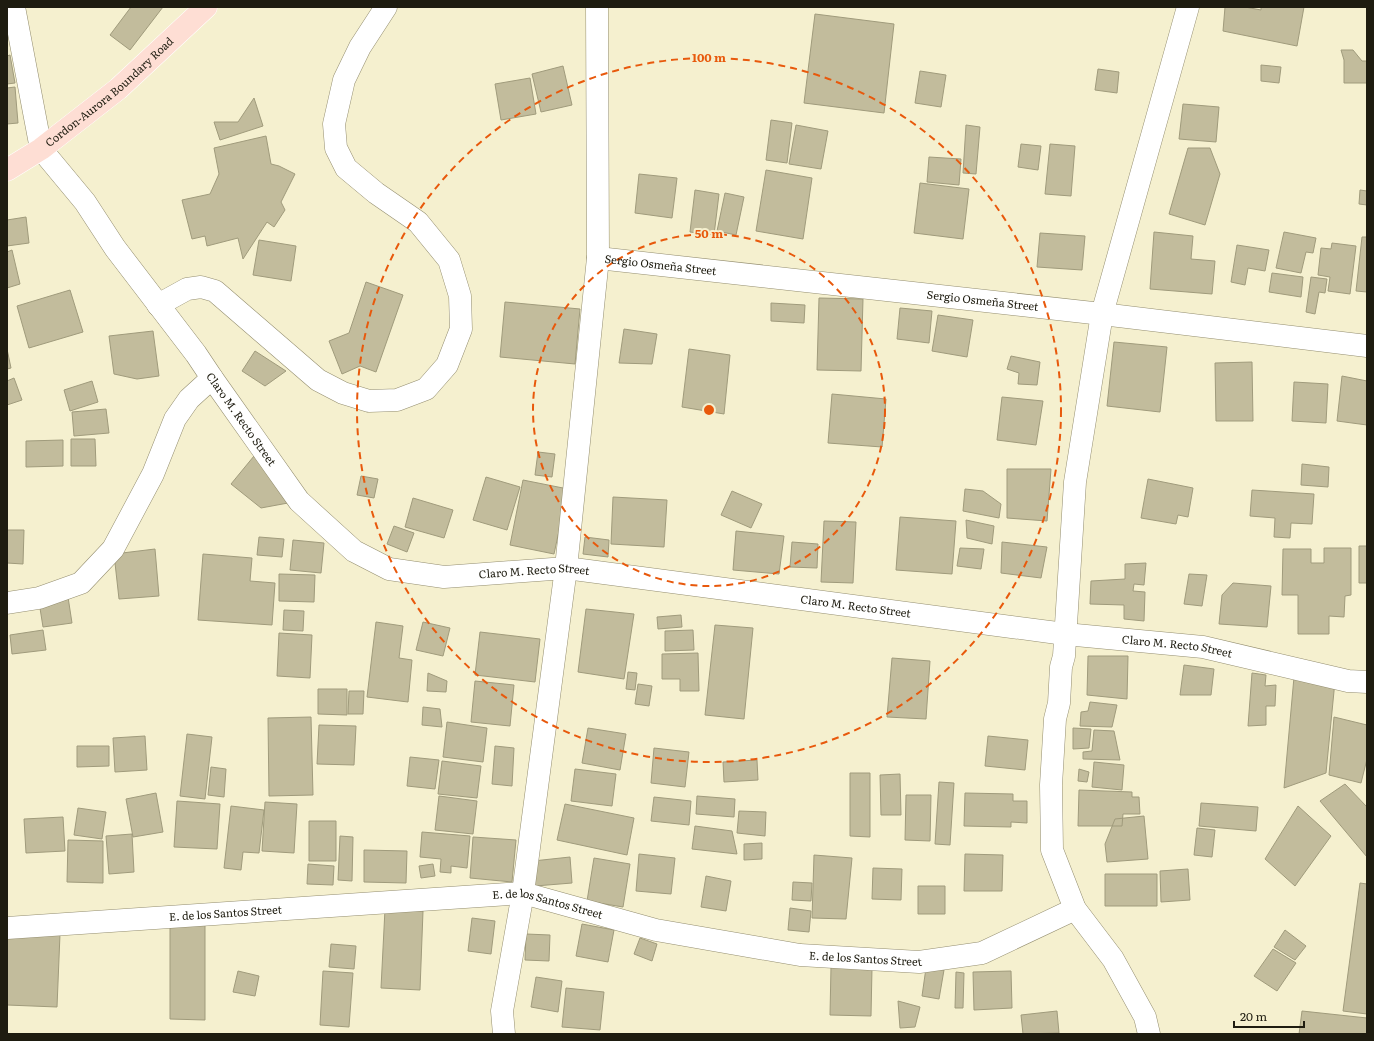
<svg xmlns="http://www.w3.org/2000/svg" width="1374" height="1041" viewBox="0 0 1374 1041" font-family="Literata,serif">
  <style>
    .building { fill: #c2bc9c; stroke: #a09b7c }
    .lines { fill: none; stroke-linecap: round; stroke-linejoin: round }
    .street-casing { stroke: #948e70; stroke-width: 23 }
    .primary-casing { stroke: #fff; stroke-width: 23 }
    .street { stroke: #fff; stroke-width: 22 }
    .primary { stroke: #feded4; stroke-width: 22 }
    .ring { fill: none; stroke: #e8590c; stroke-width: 2; stroke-dasharray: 7 5 }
    .labels { text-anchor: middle; stroke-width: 4; stroke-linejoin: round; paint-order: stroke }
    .street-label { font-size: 11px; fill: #1e1c10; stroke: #f5f0cf }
    .centre { fill: #e8590c; stroke: #f5f0cf; stroke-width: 2 }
    .ring-label { font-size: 12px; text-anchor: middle; font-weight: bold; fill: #e8590c; stroke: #f5f0cf; stroke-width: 4; stroke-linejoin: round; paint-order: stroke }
  </style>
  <rect width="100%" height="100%" fill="#f5f0cf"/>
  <!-- building -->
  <path class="building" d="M131 7H163L130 50 110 35Z
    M1225 7H1245L1261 10V7H1304L1297 46 1223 31Z
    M815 14 894 24 884 113 804 103Z
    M1341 50H1353L1362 61H1367V83H1344V60Z
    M10 55 15 83 7 84V56Z
    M1261 65 1281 67 1279 83 1261 81Z
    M563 66 572 105 541 112 532 74Z
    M1098 69 1119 72 1117 93 1095 90Z
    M920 71 946 75 941 107 915 103Z
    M530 78 536 114 501 120 495 84Z
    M15 87 18 123 7 124V88Z
    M254 98 263 126 220 140 214 122H238Z
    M1183 104 1219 107 1216 142 1179 139Z
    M771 120 792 123 787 163 766 160Z
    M796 125 828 131 821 169 789 164Z
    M966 125 980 127 976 174 963 173Z
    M266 136 271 164 279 166 295 174 281 202 285 210 274 227 267 222 243 259 238 238 207 246 205 236 192 239 182 200 210 194 219 174 214 148Z
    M1021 144 1041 146 1038 170 1018 167Z
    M1050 144 1075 146 1071 196 1045 194Z
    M1188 148H1210L1220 174 1205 225 1169 214Z
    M929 157 961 159 959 185 927 182Z
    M766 170 812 178 803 239 756 231Z
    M639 174 677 178 672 218 635 213Z
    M920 183 969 189 963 239 914 233Z
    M695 190 719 194 714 235 690 232Z
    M1360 190 1367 191V205L1359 204Z
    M725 193 744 197 736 235 717 231Z
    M26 217 29 243 7 246V220Z
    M1154 232 1193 236 1191 259 1215 261 1212 294 1150 289Z
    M1284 232 1316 238 1313 253 1306 252 1301 273 1276 268Z
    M1040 233 1085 236 1082 270 1037 267Z
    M1362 237H1367V292L1356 291Z
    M259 240 296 246 291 281 253 275Z
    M1332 243 1356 246 1350 294 1328 291 1330 277 1318 275 1321 248 1331 249Z
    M1237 245 1269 250 1265 271 1248 268 1245 285 1231 282Z
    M12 250 20 284 7 288V252Z
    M1272 273 1303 277 1301 297 1269 292Z
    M1311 277 1327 279 1325 293 1319 292 1315 314 1306 312Z
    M366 282 403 295 376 372 360 366 342 374 329 341 349 333Z
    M70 290 83 332 29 348 17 306Z
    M819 298 863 299 861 371 817 370Z
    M505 302 580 309 575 364 500 357Z
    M771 303 805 305 804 323 771 321Z
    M900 308 932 311 929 343 897 339Z
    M938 315 973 320 967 357 932 351Z
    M624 329 657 334 652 364 619 363Z
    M153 331 159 376 137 379 114 374 109 336Z
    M1114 342 1167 347 1160 412 1107 406Z
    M7 349 11 368 7 369Z
    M689 349 730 355 724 414 682 407Z
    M255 351 286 371 265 386 242 371Z
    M1011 356 1040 362 1037 385 1018 384 1019 373 1007 369Z
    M1252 362 1253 421H1216L1215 363Z
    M1342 376 1367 381V425L1337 421Z
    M14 378 22 400 7 405V381Z
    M92 381 98 402 70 411 64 390Z
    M1294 382 1328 384 1326 423 1292 421Z
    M832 394 886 399 882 447 828 443Z
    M1002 397 1043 401 1036 445 997 440Z
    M106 409 109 433 74 436 72 412Z
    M71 439H95L96 466H71Z
    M63 440V466L26 467V441Z
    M538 452 555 454 552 477 535 475Z
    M254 456 288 503 261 508 231 484Z
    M1302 464 1329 467 1328 487 1301 485Z
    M1007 469H1051L1047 521 1007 518Z
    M361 476 378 479 374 498 357 495Z
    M486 477 520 487 507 530 473 520Z
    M1148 479 1193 488 1188 517 1178 515 1176 524 1141 518Z
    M523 480 568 489 554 554 510 545Z
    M965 489 983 491 1001 504 999 518 963 511Z
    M1252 490 1314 494 1312 524 1291 523 1290 538 1274 537 1275 518 1250 516Z
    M732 491 762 504 751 528 721 515Z
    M613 497 667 500 664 547 611 544Z
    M413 498 453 510 444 538 405 527Z
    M900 517 956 521 952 574 896 570Z
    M966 520 994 526 992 544 967 538Z
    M824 521 856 522 853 583 821 582Z
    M394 526 414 533 407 552 387 544Z
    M7 530H24L23 564 7 563Z
    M736 531 784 536 779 574 733 570Z
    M259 537 284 539 282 557 257 555Z
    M585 537 609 540 608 557 583 554Z
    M293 540 324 543 321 573 290 570Z
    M792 542 818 544 817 568 790 567Z
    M1002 542 1047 547 1041 578 1001 573Z
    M1359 546H1367V583H1359Z
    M960 548 984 549 981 569 957 566Z
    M1324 548H1351V595L1345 596 1344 617 1329 616V634H1298V595H1282L1283 549H1311V563H1324Z
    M155 549 159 596 119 599 114 554Z
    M203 554 252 558 250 581 275 583 272 625 198 620Z
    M1146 563 1144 585 1134 584 1133 591 1145 592 1144 621 1124 619V605L1090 604 1091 581 1125 579V564Z
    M279 574 315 575 314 602 279 601Z
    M1189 574 1207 575 1202 606 1184 604Z
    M1233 583 1271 586 1267 627 1219 624 1222 595Z
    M68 597 72 623 43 627 39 602Z
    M586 609 634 614 624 679 578 672Z
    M284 610 304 611 303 631 283 630Z
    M681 615 682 627 658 629 657 617Z
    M376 622 403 626 399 658 412 660 408 702 367 697Z
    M423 622 450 628 443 656 416 650Z
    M715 625 753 628 744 719 705 715Z
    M43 630 46 650 12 654 10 635Z
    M693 630 694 650 665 651V631Z
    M480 632 540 639 535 682 475 675Z
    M279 633 312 635 310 678 277 676Z
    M698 653 699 691H680V679H662V654Z
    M1088 656H1128L1127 699 1087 695Z
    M892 658 930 661 926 719 887 717Z
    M1184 665 1214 669 1211 695H1180Z
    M628 672 637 673 635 690 626 689Z
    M428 673 447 681 446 692 427 691Z
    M1252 673 1266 675 1265 686 1276 685 1275 706H1266V725L1248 726Z
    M1294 677 1335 681 1326 773 1284 788Z
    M475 681 514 685 510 726 471 722Z
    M638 684 652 686 649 706 635 704Z
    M318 689H347V715L318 714Z
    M349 691H364L363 714H348Z
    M1090 702 1117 705 1112 727 1080 726 1081 712 1088 711Z
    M423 707 440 709 442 727 422 725Z
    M311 717 313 795 269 796 268 718Z
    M1334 717 1367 725V759L1361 783 1329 775Z
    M447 722 487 728 483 762 443 757Z
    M319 725 356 726 354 765 317 764Z
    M588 728 626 734 620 770 582 763Z
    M1073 728 1091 729 1089 748 1073 749Z
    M1094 730 1114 731 1120 760 1083 759V752L1092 751Z
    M187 734 212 737 205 799 180 796Z
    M145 736 147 770 115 772 113 738Z
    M988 736 1028 740 1025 770 985 766Z
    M77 746H109V766L77 767Z
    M495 746 514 748 512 786 492 784Z
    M654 748 689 752 685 787 651 783Z
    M410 757 439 760 435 789 407 786Z
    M757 760 758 780 724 782 723 762Z
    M442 761 481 766 477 798 438 794Z
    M1094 762 1124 765 1122 790 1092 787Z
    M211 767 226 769 224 797 208 795Z
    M575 769 616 774 612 806 571 801Z
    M1079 769 1089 772 1087 782 1078 781Z
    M850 773H870V837L850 836Z
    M900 774 901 815H881L880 775Z
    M939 782 954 783 950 845 935 844Z
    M1345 784 1367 807V857L1320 801Z
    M1079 790 1132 792V797H1139L1140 814H1123L1122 826H1078Z
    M156 793 163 832 133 837 126 799Z
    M965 793 1013 794V801H1027V823L1011 822V827L964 826Z
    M906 795H931L930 841 905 840Z
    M439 796 477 801 473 834 435 830Z
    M697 796 735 799 734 817 696 814Z
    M654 797 691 801 689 825 651 821Z
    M177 801 220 804 217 849 174 847Z
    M265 802 297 804 294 853 262 851Z
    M1201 803 1258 807 1256 831 1199 826Z
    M565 804 634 818 627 855 557 840Z
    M231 806 264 810 259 853 243 852 241 870 224 868Z
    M1298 806 1331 836 1295 886 1265 859Z
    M78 808 106 812 102 839 74 835Z
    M739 811 766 812 765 836 737 833Z
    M1144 816 1148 859 1107 862 1105 844 1115 819Z
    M63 817 65 851 26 853 24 819Z
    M309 821H336V861H309Z
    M695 826 732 831 737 854 692 849Z
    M1197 828 1215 830 1212 857 1194 855Z
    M422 832 470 836 467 868 451 866V873L440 872 441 859 420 857Z
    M132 834 134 872 109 874 106 836Z
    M340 836 353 837 352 881 338 880Z
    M473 837 516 840 512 882 470 878Z
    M68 840 103 841V883L67 882Z
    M762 843V859L744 860V844Z
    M364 850 407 851 406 883 364 882Z
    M639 854 675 858 671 894 636 891Z
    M965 854 1003 855 1002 891H964Z
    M814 855 852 858 846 919 812 918Z
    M570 857 572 883 535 886 533 861Z
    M594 858 630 864 623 907 587 901Z
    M308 864 334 866 333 885 307 884Z
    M433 864 435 876 421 878 419 866Z
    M873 868 902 869 901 900 872 899Z
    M1188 869 1190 900 1161 902 1160 871Z
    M1105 874H1157V906H1105Z
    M706 876 731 881 726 911 701 907Z
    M793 882 812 883 811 901 792 900Z
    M1360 883 1367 884V1014L1343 1011Z
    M918 886H945V914H918Z
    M790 908 811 911 809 932 788 930Z
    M385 909 423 911 420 990 381 988Z
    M472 918 495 921 491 954 468 951Z
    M170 921H205V1020L170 1019Z
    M582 924 614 930 608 962 576 956Z
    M1285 930 1306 946 1295 960 1274 947Z
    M7 932 60 934 57 1007 7 1005Z
    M526 934 550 935 549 961 525 960Z
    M640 938 657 944 652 961 634 954Z
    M331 944 356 946 354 969 329 967Z
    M1273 949 1296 963 1277 991 1254 976Z
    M831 967 872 968 871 1016 830 1015Z
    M926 968 944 970 939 999 922 996Z
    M238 971 259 976 255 996 233 992Z
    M323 971 353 973 349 1027 320 1025Z
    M1011 971 1012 1008 974 1010 973 972Z
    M956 972 964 973 963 1008H955Z
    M536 977 562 981 558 1012 531 1007Z
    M566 988 604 992 600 1030 562 1027Z
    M898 1001 920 1007 915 1027 900 1028Z
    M1057 1011 1059 1033 1023 1034 1021 1015Z
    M1302 1011 1367 1018V1034H1299Z"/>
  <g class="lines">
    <!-- street casing -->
    <g class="street-casing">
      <g id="street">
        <path id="s1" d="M14 7 41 149 85 202 115 248 196 354 212 378 299 501 354 551 389 569 444 577 566 568 1065 634 1203 647 1348 681 1367 682"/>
        <path id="s2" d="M598 258 1102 314 1367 346"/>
        <path d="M158 305 187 289 201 287 215 291 318 380 343 393 369 401 397 400 426 389 447 365 461 329 460 296 449 260 418 222 376 193 346 168 336 148 334 124 344 80 360 47 386 7"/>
        <path d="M7 603 39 598 81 583 113 549 153 474 175 419 189 399 212 378"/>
        <path id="s3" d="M7 928 523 893 656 930 800 955 919 962 982 953 1075 909"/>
        <path d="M504 1034 502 1011 523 893 566 568 598 258 597 7"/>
        <path d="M1149 1034 1145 1017 1113 959 1075 909 1052 850 1051 785 1055 719 1059 703 1061 667 1064 656 1075 482 1102 314 1188 7"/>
      </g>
    </g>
    <!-- primary casing -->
    <g class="primary-casing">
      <g id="primary">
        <path id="s4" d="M7 170 41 149 118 89 206 7"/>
      </g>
    </g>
    <!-- street -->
    <use href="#street" class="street"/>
    <!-- primary -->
    <use href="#primary" class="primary"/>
  </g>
  <!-- distance rings -->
  <g class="ring">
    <circle cx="709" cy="410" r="176"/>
    <circle cx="709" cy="410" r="352"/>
  </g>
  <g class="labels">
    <!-- street labels -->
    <g class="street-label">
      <text dy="4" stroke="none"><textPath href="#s4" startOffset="129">Cordon-Aurora Boundary Road</textPath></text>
      <text dy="4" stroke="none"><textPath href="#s2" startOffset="63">Sergio Osmeña Street</textPath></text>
      <text dy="4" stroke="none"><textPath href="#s2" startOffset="387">Sergio Osmeña Street</textPath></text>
      <text dy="4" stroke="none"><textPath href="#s1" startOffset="481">Claro M. Recto Street</textPath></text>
      <text dy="4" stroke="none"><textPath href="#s1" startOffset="841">Claro M. Recto Street</textPath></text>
      <text dy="4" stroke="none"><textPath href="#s1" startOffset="1165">Claro M. Recto Street</textPath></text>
      <text dy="4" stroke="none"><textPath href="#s1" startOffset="1489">Claro M. Recto Street</textPath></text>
      <text dy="4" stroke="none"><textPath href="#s3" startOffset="543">E. de los Santos Street</textPath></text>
      <text dy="4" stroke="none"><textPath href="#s3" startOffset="219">E. de los Santos Street</textPath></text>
      <text dy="4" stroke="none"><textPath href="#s3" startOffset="867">E. de los Santos Street</textPath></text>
    </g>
  </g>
  <circle cx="709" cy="410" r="6" class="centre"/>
  <g class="ring-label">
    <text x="709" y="62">100 m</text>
    <text x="709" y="238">50 m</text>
  </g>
  <!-- border -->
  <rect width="1374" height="1041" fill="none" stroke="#1e1c10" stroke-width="16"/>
  <!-- scale -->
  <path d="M1234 1021v6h70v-6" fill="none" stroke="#1e1c10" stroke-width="2"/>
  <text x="1240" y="1021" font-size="12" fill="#1e1c10" stroke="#f5f0cf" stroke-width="3" paint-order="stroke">20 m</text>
</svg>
